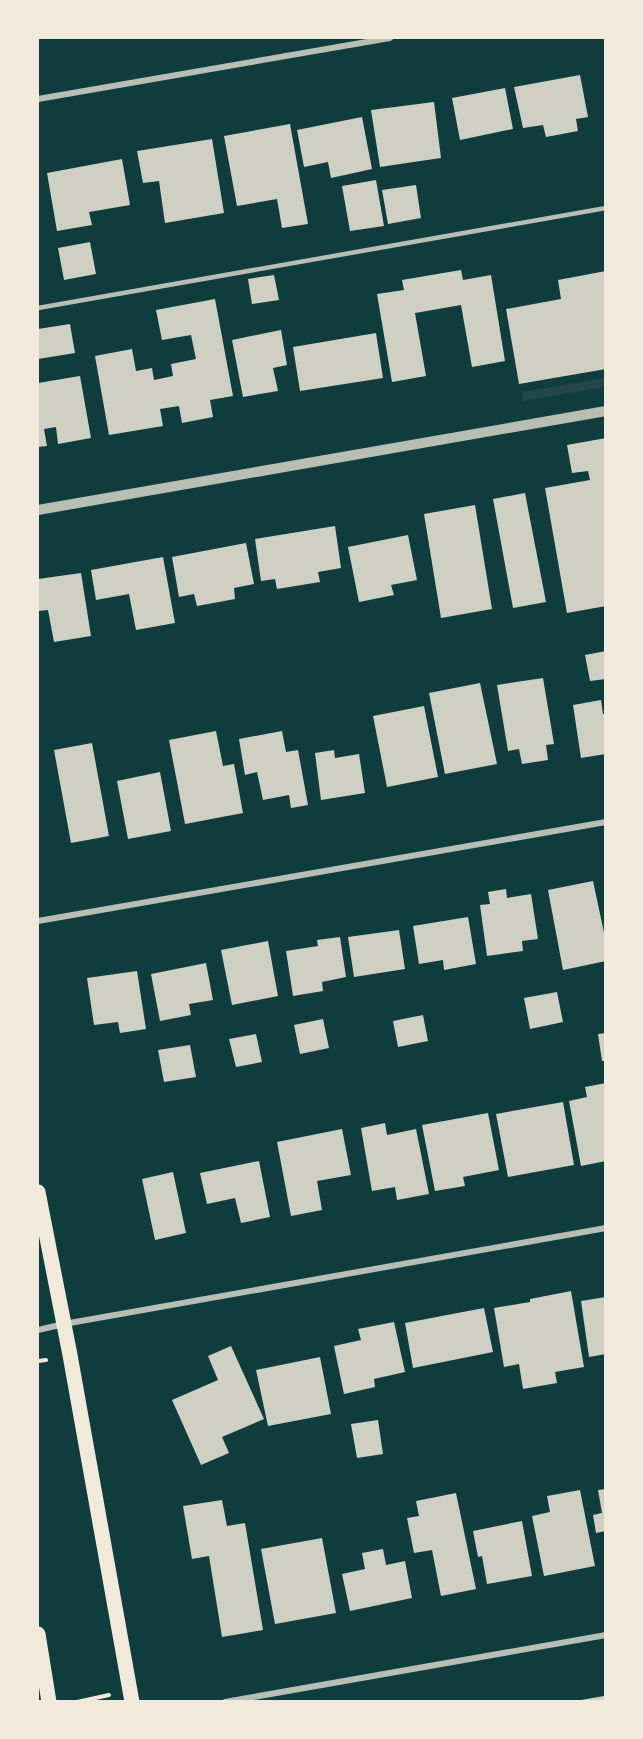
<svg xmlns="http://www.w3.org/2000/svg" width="643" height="1739" viewBox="0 0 643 1739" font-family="Karla,sans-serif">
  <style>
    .green { fill: #244646 }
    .building { fill: #cfcfc3 }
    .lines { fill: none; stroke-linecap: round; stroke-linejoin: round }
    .path { stroke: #f1e9da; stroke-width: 4 }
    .service { stroke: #b8beb3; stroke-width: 4.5 }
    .minor { stroke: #b8beb3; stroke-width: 6 }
    .tertiary { stroke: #b8beb3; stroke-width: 10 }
    .primary { stroke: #f1e9da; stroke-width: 15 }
  </style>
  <rect width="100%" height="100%" fill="#0f3d3e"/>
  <!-- green -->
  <path class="green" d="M605 378V387L523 401 522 392Z"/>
  <!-- building -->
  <path class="building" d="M580 75 588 117 576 119 578 131 546 137 543 125 523 128 514 87Z
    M505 88 513 129 460 140 452 98Z
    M434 102 441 158 380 167 371 110Z
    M362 117 372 169 331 178 328 162 304 167 297 130Z
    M290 124 308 224 282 228 277 199 237 206 224 136Z
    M212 139 224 213 165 223 159 181 143 183 137 151Z
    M122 159 130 205 89 212 92 225 57 231 47 173Z
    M376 180 384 226 350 231 342 186Z
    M416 185 421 218 388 224 382 190Z
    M90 242 96 274 64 280 58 248Z
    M461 270 463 280 491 275 505 361 472 367 461 305 415 313 426 376 392 382 377 294 404 290 402 280Z
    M606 271V369L519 384 506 309 561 299 558 280Z
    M274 275 279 300 252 304 248 279Z
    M215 299 233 396 210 400 213 417 182 423 179 406 160 409 163 426 109 435 95 356 132 349 136 371 152 368 154 380 173 376 171 364 196 359 191 335 162 340 156 310Z
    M70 324 75 353 38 359V329Z
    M281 330 287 365 273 368 278 391 243 397 232 340Z
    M376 333 383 378 300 391 293 347Z
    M80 376 91 438 58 444 56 427 44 429 47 446 38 447V383Z
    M606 438V606L567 613 545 488 590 480 588 471 572 473 567 445Z
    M525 493 546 602 513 608 493 499Z
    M475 505 492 609 441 618 424 514Z
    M335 526 341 568 318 572 320 582 277 589 275 579 261 581 255 539Z
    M408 535 417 580 391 585 394 595 359 602 348 547Z
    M246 543 254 584 234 588 235 599 197 606 194 594 179 597 172 557Z
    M163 557 175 623 136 630 129 594 96 600 91 570Z
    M81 573 91 636 54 642 48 610 38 611V579Z
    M606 651V679L590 681 585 655Z
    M543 678 554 744 546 745 548 760 522 764 519 749 508 751 497 685Z
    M480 683 497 764 445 774 429 693Z
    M601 700 603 714H606V754L581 758 573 705Z
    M424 706 438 777 387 787 373 716Z
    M216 731 223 766 234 764 243 813 185 824 169 740Z
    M282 731 286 752 298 750 308 805 291 808 289 795 263 800 257 772 245 775 239 739Z
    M92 743 109 836 71 843 54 750Z
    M334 750 335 758 359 754 365 793 321 800 315 753Z
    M160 772 171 831 128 839 117 781Z
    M593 881 606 942V961L563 970 548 890Z
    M506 889 507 898 531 894 538 939 522 941 523 951 487 956 480 905 490 904 488 892Z
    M468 917 476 964 444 970 443 960 419 964 413 926Z
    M399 930 405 969 354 977 348 937Z
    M340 937 346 977 322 982 323 991 293 996 286 951 318 946 317 940Z
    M268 941 278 996 232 1005 221 950Z
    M206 963 213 1000 189 1004 191 1015 160 1021 151 974Z
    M137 971 146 1029 120 1033 118 1022 94 1025 87 978Z
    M557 992 563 1022 530 1029 524 998Z
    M423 1015 428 1041 398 1047 393 1021Z
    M323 1019 329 1048 300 1054 294 1025Z
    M606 1033V1061H602L598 1034Z
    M256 1034 262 1062 236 1067 229 1039Z
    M190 1045 196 1077 164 1082 158 1050Z
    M606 1083V1161L581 1166 569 1101 587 1097 585 1087Z
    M563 1102 574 1165 508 1177 496 1114Z
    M488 1113 499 1170 463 1177 465 1186 435 1191 422 1125Z
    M385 1123 387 1135 416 1129 429 1194 397 1200 395 1187 372 1191 361 1128Z
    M342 1129 351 1175 317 1181 322 1210 291 1216 277 1142Z
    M259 1161 270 1217 241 1223 235 1198 207 1204 200 1173Z
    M173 1172 186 1233 155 1240 142 1179Z
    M571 1291 584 1367 555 1372 557 1383 523 1389 519 1364 504 1367 494 1308 530 1302V1299Z
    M606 1297V1354L589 1357 581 1301Z
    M484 1308 493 1352 413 1368 405 1323Z
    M394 1322 405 1372 374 1379 375 1387 344 1394 334 1346 361 1340 358 1329Z
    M231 1346 264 1419 222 1437 229 1453 201 1465 172 1400 218 1380 208 1356Z
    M320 1357 331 1414 268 1426 256 1370Z
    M378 1420 383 1454 357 1458 351 1424Z
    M606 1489V1531L596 1533 593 1515 602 1513 598 1490Z
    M580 1490 595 1566 544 1576 532 1516 550 1512 547 1496Z
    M456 1493 476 1589 441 1596 432 1550 414 1553 407 1518 419 1516 416 1501Z
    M222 1500 227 1526 245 1523 263 1630 222 1637 209 1556 192 1559 183 1506Z
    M522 1521 532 1576 487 1584 482 1556 478 1557 473 1531Z
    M322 1538 336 1613 275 1624 261 1549Z
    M383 1549 386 1565 405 1561 412 1598 350 1611 342 1574 365 1569 362 1553Z
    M604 1696 605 1702H581V1700Z"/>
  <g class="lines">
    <!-- path -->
    <path class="path" d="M38 1361 46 1360
      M77 1702 109 1695"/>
    <!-- service -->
    <path class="service" d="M38 308 606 208"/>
    <!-- minor -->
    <path class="minor" d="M38 99 390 38
      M38 921 606 822
      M38 1330 64 1324 606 1228
      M225 1702 606 1635"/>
    <!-- tertiary -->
    <path class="tertiary" d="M38 510 606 411"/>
    <!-- primary -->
    <path class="primary" d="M38 1192 70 1355 132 1702
      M38 1634 49 1702"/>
  </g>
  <!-- border -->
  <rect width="643" height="1739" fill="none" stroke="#f1e9da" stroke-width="78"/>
</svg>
